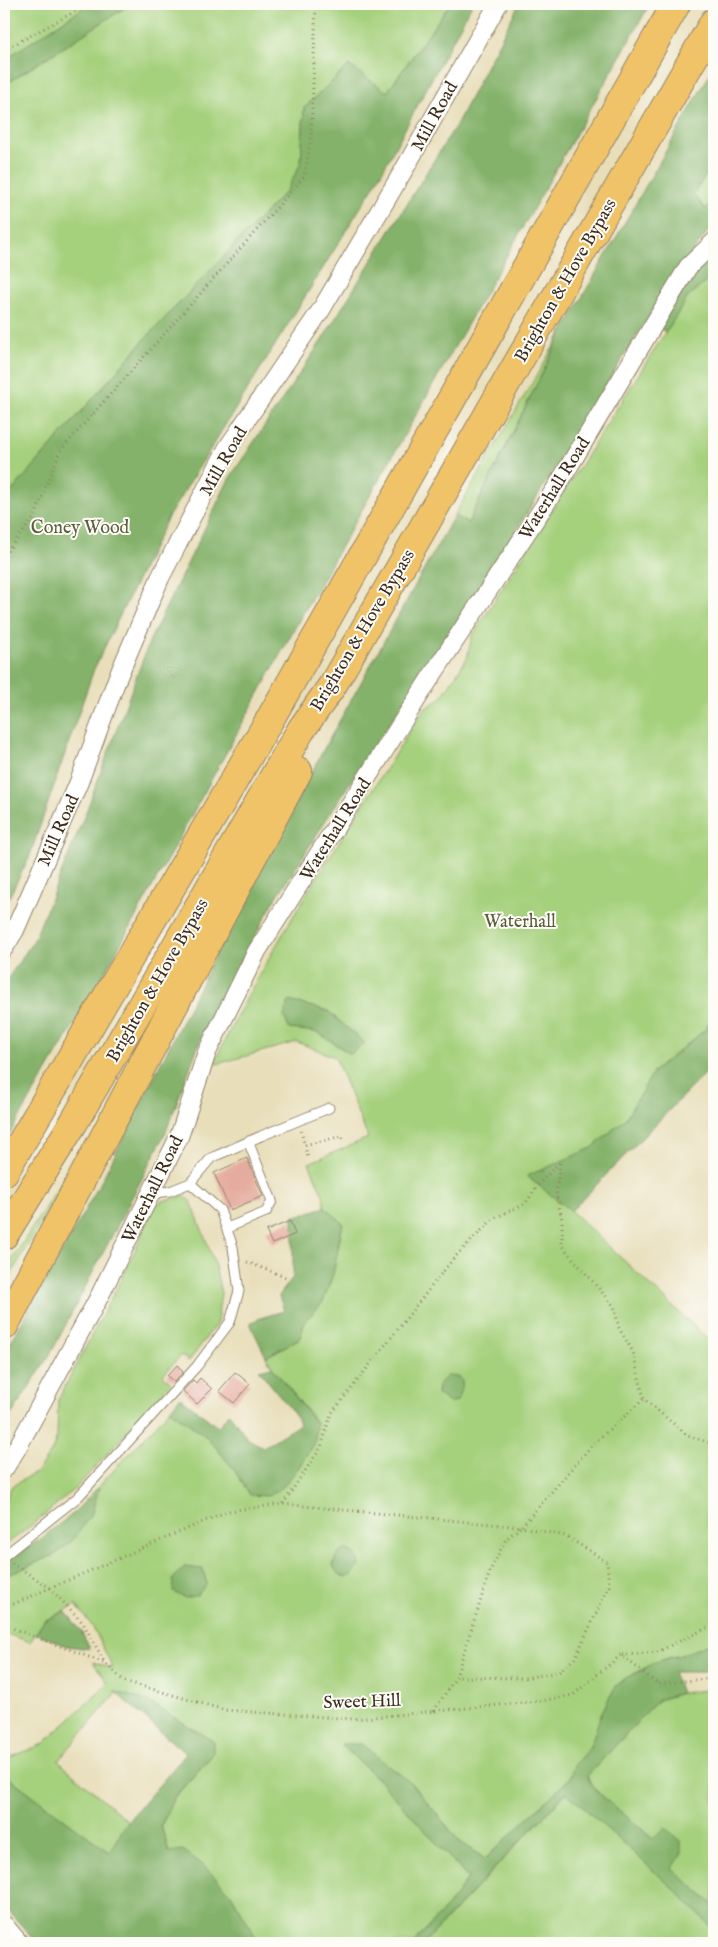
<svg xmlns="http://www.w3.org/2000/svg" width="718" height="1947" viewBox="0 0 718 1947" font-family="'IM FELL English',serif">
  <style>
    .green { fill: #a5d07b; stroke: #707d4c; fill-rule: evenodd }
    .forest { fill: #84b26b; stroke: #606e44 }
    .building { fill: #e5ab9f }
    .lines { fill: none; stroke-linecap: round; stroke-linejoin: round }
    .lane-casing { stroke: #92846c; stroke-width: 11 }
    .street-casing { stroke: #92846c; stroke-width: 20 }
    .highway-casing { stroke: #92846c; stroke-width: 30 }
    .path { stroke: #92846c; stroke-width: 3; stroke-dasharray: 1 4; stroke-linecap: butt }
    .lane { stroke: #fff; stroke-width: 9 }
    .street { stroke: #fff; stroke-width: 18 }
    .highway { stroke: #f1c369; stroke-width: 28 }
    .labels { text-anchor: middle; stroke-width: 4; stroke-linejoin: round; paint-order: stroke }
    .street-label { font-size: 18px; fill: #3b2a1e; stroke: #fdfcf7 }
    .park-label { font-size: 18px; fill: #5b5c3a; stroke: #fdfcf7 }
  </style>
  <rect width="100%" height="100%" fill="#fdfcf7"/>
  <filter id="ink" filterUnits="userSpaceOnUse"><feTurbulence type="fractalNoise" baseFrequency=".02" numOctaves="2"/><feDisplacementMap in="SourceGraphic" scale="10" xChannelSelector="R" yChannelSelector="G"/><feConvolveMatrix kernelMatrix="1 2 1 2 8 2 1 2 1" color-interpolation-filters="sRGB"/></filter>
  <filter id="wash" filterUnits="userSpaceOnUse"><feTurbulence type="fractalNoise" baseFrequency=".0096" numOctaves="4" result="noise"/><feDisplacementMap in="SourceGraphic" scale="20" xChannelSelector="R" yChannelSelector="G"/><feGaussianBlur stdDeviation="1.12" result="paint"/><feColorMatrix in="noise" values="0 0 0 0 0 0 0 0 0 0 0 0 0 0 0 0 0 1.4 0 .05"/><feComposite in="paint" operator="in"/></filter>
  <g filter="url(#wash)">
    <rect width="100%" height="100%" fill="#e8deba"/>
    <!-- green -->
    <path class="green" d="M4 4H89L4 60Z
      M131 4H450L387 92 304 108 301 163 287 190 146 338 4 500V85Z
      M714 164V201L706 209 693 194Z
      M714 275V1015L705 1030 654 1071 626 1118 592 1148 528 1176 571 1211 714 1345V1672C703 1667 690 1659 679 1656 667 1654 621 1679 615 1688 603 1706 600 1727 590 1746 583 1760 575 1758 570 1778L485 1859 460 1842 411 1783 341 1744 382 1783 468 1878 455 1897 414 1943H259L231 1894 169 1852 161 1826 173 1799 213 1754 115 1691 116 1693 58 1761 128 1821 109 1853 4 1774V1760L43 1744 108 1683 93 1662 113 1668 93 1627 76 1605 44 1621 30 1642 4 1633V1577L56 1554 92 1513 99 1486 170 1410 207 1437 233 1468 251 1495 316 1422 272 1367 266 1357 300 1338 305 1321 323 1302 333 1274 343 1223 325 1207 323 1195 309 1163 368 1138 335 1057 297 1042 213 1065C271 941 350 827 423 710L441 698 467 658 472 636 688 297ZM289 1001 328 1011 350 1054 317 1032Z
      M565 327 468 523 454 516Z
      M83 1148 4 1287V1272Z
      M185 1196 191 1201 214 1261 221 1293 217 1323 189 1361 181 1355 163 1375 171 1383 77 1487 32 1525 4 1546V1501L12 1486 37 1472 52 1451 57 1437 58 1400 126 1270 155 1206 162 1201Z
      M714 1689V1943H424L574 1785 653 1839 593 1788 587 1776 658 1700 681 1693Z"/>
    <!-- forest -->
    <path class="forest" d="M89 4H131L4 85V60Z
      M450 4H472L377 181 167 519 94 669 29 858 4 907V500L146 338 287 190 301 163 304 108 349 65 387 92Z
      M519 4H650L302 615 113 958 4 1144V984L34 940 86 812 150 640 229 479 322 340 456 125Z
      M714 67V164L693 194 705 209 714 201V224L674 275 495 565 356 773 273 903 206 1025 165 1134 52 1351 8 1420H4V1354L101 1182 221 944 326 745 454 516 468 523 565 327Z
      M714 252V275L688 297 666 332 658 328 689 279Z
      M289 1001 328 1011 365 1043 351 1054 317 1032 289 1029 284 1016Z
      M714 1015V1064L571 1211 527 1176 592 1148 626 1118 654 1071 705 1030Z
      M325 1207 343 1223 333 1274 323 1302 305 1321 300 1338 266 1357 250 1323 260 1318 284 1311 279 1296 293 1277V1217Z
      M272 1367 316 1423 315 1441 299 1467 283 1487 267 1496 250 1495 233 1468 207 1437 170 1410 180 1397 218 1427 229 1413 248 1439 263 1447 299 1425 297 1417 259 1370Z
      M447 1376 460 1377C465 1385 461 1393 457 1401L450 1403 437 1394 438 1385Z
      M99 1486 92 1513 73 1540 56 1554 4 1577V1560L35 1543 74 1513Z
      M343 1549C355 1552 358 1554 359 1567L352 1575 346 1577 338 1574 333 1566 335 1559Z
      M184 1567 203 1569 207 1584 197 1595 185 1598 174 1592 172 1580Z
      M65 1611 81 1631 90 1649 67 1646 36 1633 44 1621Z
      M714 1642V1672H673L681 1693 658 1700 587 1776 593 1788 653 1839 665 1828 681 1841V1855L672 1869 714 1905V1930L675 1890 566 1792 424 1943H414L455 1897 468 1878 382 1783 341 1744H361L411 1783 460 1842 485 1859 570 1778 574 1765 590 1747 601 1714 615 1687 627 1677 636 1674 655 1662 678 1656Z
      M114 1691 147 1701 213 1741V1754L174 1797 161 1826 169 1852 183 1850 203 1865 231 1894 259 1943H37L4 1906V1774L109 1852 128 1821 186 1754Z"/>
    <g id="blocks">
      <!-- building -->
      <path class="building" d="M247 1158 263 1196 230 1210 214 1173Z
        M290 1221 295 1234 272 1244 266 1231Z
        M177 1365 183 1372 174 1382 167 1376Z
        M235 1372 250 1384 234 1403 219 1391Z
        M200 1378 212 1389 197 1404 183 1391 193 1380 196 1383Z"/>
    </g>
  </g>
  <g filter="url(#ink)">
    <use href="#blocks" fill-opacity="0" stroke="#92846c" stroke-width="1"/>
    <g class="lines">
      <!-- lane casing -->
      <g class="lane-casing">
        <path id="lane" d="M190 1183 211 1158 261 1136 329 1108
          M227 1228 266 1212 272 1201 248 1141
          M4 1556 78 1497 197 1366 230 1322 239 1291 233 1247 220 1210 190 1183 170 1191 150 1194"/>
      </g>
      <!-- street casing -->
      <g class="street-casing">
        <path id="street" d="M4 948 15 930 79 782 117 679 160 578 228 447 321 310 405 168 498 4
          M4 1469 16 1450 98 1299 179 1137 207 1052 257 951 429 680 556 488 688 267 714 242
          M4 1925 19 1943"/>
      </g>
      <!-- highway casing -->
      <g class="highway-casing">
        <path id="highway" d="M4 1172 270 719 676 4
          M4 1235 74 1122 301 730 332 686 714 22
          M4 1326 298 771"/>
      </g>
      <!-- path -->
      <path class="path" d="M4 50 76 11 85 4
        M4 555 34 518 60 451 304 177 311 138 316 4
        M301 1131 308 1158
        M305 1145 342 1136 344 1141
        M560 1163 556 1192 562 1220V1246L614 1306 619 1328 633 1352 644 1399 688 1436 714 1444
        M247 1262 288 1278
        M283 1504 321 1447 331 1414 453 1259 494 1218 525 1204 538 1185 560 1162
        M12 1563 50 1588 83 1623 105 1663
        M4 1608 228 1511 283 1504 521 1527 593 1444 644 1399
        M4 1625 105 1663 124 1681 225 1710 353 1719 541 1701 573 1695 621 1655 658 1684 714 1678
        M622 1655 657 1652 709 1627 714 1623
        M434 1711 456 1677 490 1571 506 1539 521 1527 566 1536 607 1562 609 1586 575 1658 559 1672 524 1678 456 1677"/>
      <!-- lane -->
      <use href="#lane" class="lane"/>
      <!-- street -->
      <use href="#street" class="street"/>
      <!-- highway -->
      <use href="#highway" class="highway"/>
    </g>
  </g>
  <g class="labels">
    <!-- street labels -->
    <g class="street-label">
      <text transform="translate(434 116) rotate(-61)" y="6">Mill Road</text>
      <text transform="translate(565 280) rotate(-60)" y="6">Brighton &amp; Hove Bypass</text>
      <text transform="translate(223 461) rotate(-60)" y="6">Mill Road</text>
      <text transform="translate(554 488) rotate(-58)" y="6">Waterhall Road</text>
      <text transform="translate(362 630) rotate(-59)" y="6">Brighton &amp; Hove Bypass</text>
      <text transform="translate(335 829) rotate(-58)" y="6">Waterhall Road</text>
      <text transform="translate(58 830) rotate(-66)" y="6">Mill Road</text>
      <text transform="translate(157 980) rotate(-60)" y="6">Brighton &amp; Hove Bypass</text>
      <text transform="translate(152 1189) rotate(-64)" y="6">Waterhall Road</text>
      <text transform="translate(362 1701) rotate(-2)" y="6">Sweet Hill</text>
    </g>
    <!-- park labels -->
    <g class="park-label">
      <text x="80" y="533">Coney Wood</text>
      <text x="520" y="927">Waterhall</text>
    </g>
  </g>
  <!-- margin -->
  <rect width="718" height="1947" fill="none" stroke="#fdfcf7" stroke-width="20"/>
</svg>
